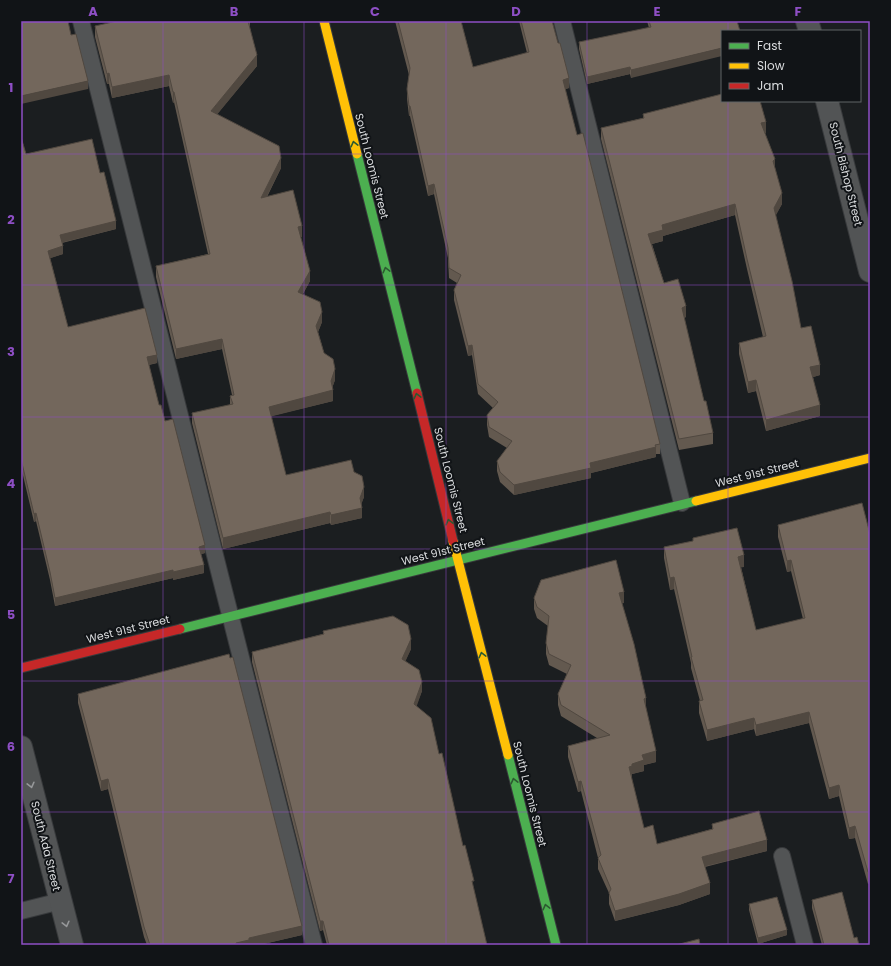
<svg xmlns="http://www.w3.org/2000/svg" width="891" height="966" viewBox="0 0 891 966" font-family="Poppins,sans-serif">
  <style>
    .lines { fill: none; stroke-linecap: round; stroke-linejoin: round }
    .lane-casing { stroke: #383a3c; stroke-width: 18 }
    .street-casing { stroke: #383a3c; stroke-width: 24 }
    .fast-casing { stroke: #383a3c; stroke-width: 11 }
    .slow-casing { stroke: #383a3c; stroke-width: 11 }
    .jam-casing { stroke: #383a3c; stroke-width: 11 }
    .lane { stroke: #525455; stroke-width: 16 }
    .street { stroke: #525455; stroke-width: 22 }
    .fast { stroke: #4caf50; stroke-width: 9 }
    .slow { stroke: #ffc107; stroke-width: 9 }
    .jam { stroke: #c62828; stroke-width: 9 }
    .wall { fill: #63594f }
    .shaded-wall { fill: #504840 }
    .building { fill: #73675c; stroke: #504840 }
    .oneway { stroke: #2c5a31 }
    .oneway2 { stroke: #96989a }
    .grid { fill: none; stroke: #8e4fc5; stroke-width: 1; stroke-opacity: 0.55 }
    .labels { text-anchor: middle; stroke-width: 4; stroke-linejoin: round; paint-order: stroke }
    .street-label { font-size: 11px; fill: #dadcde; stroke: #111417 }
    .neatline { fill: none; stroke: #8e4fc5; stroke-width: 1.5 }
    .grid-label { font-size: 13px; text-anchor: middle; font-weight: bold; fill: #8e4fc5 }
  </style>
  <rect width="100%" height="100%" fill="#1b1e20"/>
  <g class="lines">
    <!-- lane casing -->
    <g class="lane-casing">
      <path id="lane" d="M81 21 221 579 314 945
        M562 21 682 503
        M782 856 805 945
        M21 911 61 901"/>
    </g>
    <!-- street casing -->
    <g class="street-casing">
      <path id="street" d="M807 21 810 31
        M827 101 870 271
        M21 747 72 945"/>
    </g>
    <!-- fast casing -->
    <g class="fast-casing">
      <path id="fast" d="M357 154 417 393
        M180 629 696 501
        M508 755 556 945"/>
    </g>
    <!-- slow casing -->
    <g class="slow-casing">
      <path id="slow" d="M324 21 357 154
        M696 501 870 458
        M453 541 508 755"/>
    </g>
    <!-- jam casing -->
    <g class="jam-casing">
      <path id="jam" d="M417 393 453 541
        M21 668 180 629"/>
    </g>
    <!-- lane -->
    <use href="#lane" class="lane"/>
    <!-- street -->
    <use href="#street" class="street"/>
    <!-- fast -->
    <use href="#fast" class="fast"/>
    <!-- slow -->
    <use href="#slow" class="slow"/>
    <!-- jam -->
    <use href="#jam" class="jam"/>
  </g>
  <!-- wall -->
  <path class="wall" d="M250 21V28L257 66 217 114 281 168 267 197 302 237H300L310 281 303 294 322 322 318 332 324 353 335 380 332 388 333 401 271 416 286 475 354 472 364 497 361 504 362 518 331 525 330 523 223 549 192 423V413L230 405V396L232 395 222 349 176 359 156 277V266L208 254 174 102 173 103 169 86 112 98 109 84H107L95 37V26Z
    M395 21H461L473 67 527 53 519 21H552L569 88 565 89 577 135 660 444V454H656V457L591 473V478L514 495 500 482 497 471V461L507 448 489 437 487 425V415L493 408 478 394 472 355 468 356 454 300V290L457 283 449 278 448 258 434 194 428 196 410 116H409L407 99V89L409 75Z
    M647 21H737L631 78 630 74 587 84 579 49V42L649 28Z
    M643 114 766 133H765L775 168 782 204 775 216 801 328 820 375 813 377 820 416 766 431 756 391 748 393 739 354V343L763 337 747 269 735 215 663 236V241L652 244 664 283 686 317 684 318 704 401 713 433V444L679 450 601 139V128L643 118Z
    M21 137 26 154 100 173 116 229 62 243 63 254 50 258 68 327 157 363 149 365 159 405 165 421 205 553 201 554 204 573 173 580V578L55 606 50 580 36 521 34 522 21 467Z
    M778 525 870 534 868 884 855 838 849 839 839 796 829 799 809 723 756 736 754 729 707 741 699 713V701H700L691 668V663L674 589 670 590 664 558V547L693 541V538L744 567H741L756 630 803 619 791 571 787 572 778 537Z
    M534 598 624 603H622L646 709 656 762 644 765V771L632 774V777H631L644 828 657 844 712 829V824L767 851 705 867 710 894 679 905 615 921 609 904V893L598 869V858L581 791 578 792 568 757V746L597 738 561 716 558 705V694L567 674 549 665 546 654V643L548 626 537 618 534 609Z
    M323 631 411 649 405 661 422 691 416 706 439 754 463 846 487 945H327L323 930 320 931 252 662V652L323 634Z
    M78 694 302 935 259 945H147L144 937 108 789 101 791 78 703Z
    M812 900 854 938 859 945H822L812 908Z
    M749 904 787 935 758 944 749 910Z"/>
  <!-- shaded-wall -->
  <path class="shaded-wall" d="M722 48V56L631 78V70Z
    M257 55V66L211 122V111Z
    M630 67V74L587 84V77Z
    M109 73V84H107V74Z
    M169 75V86L112 98V87Z
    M569 78V88L563 90V80Z
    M88 81V89L21 104V96Z
    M173 92H174V102L173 103Z
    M409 106H410V116H409Z
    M766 122V133L761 134V123Z
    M281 158V168L261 208V198Z
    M775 159V170L773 161Z
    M434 184V194L428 196V186Z
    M782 193V204L774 219V208Z
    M735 204V215L663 236V241L648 245V234L662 225Z
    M116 221V229L60 243V235Z
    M302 226V237L298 238V227Z
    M63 246V254L48 259V251Z
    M310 271V281L298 302V292Z
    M686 306V317L682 318V308Z
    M322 312V322L316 337V326Z
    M222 339V349L176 359V349Z
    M472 345V355L468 356V346Z
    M157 355V363L147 365V357Z
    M820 365V375L810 378V367Z
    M335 369V380L331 391 333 390V401L269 417V407L331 381Z
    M756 380V391L748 393V382Z
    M820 405V416L766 431V420Z
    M656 447V457L591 473V478L514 495V485L590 463Z
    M364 487V497L360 508H362V518L331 525V515L360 498Z
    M330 512V523L223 549V538Z
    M36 513V521L34 522V514Z
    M205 545V553L199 555V547Z
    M744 555V567L738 568V557Z
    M791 560V571L787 572V561Z
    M204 565V573L173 580V572Z
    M173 570V578L55 606V598Z
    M674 577V589L670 590V578Z
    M624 592V603L619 604V593Z
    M411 639V649L402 669V659Z
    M422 682V691L414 714V704Z
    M646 698V709L644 699Z
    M809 712V723L756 736V725Z
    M754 718V729L707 741V730Z
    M656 751V762L644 765V771L632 774V777L629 778V767L632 764 642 755Z
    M108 779V789L101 791V781Z
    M581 781V791L578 792V782Z
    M839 785V796L829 799V788Z
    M855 826V838L849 839V828Z
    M767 840V851L702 867V857Z
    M868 872H870V883L868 884Z
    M710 883V894L679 905 615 921V911Z
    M320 921H323V930L320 931Z
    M302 926V935L259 945H236V943L249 938Z
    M787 930V935L758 944V938Z"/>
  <!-- building -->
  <path class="building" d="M21 21H68L71 35 76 34 88 81 21 96Z
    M117 21H248L257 55 211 111 279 146 281 158 261 198 293 190 302 226 298 227 310 271 298 292 320 302 322 312 316 326 324 353 333 359 335 369 331 381 333 390 269 407 286 475 351 460 354 472 362 476 364 487 360 498 362 508 331 515 330 512 223 538 192 413 233 404 230 396 234 395 222 339 176 349 156 266 210 254 174 92H173L169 75 112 87 109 73 107 74 95 26Z
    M398 21H461L473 67 529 52 521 21H552L558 43H560L569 78 563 80 577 135 583 133 660 444 655 445 656 447 590 463 591 468 514 485 500 472 497 461 512 441 489 427 487 415 498 402 478 384 472 345 468 346 454 290 461 275 449 268 448 248 434 184 428 186 410 106H409L407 89 410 68Z
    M649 21H737L740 31H722V48L631 70 630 67 587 77 579 42 651 27Z
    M722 94V101H760L766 122 761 123 775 159 773 161 782 193 774 208 792 281 801 328 811 326 820 365 810 367 820 405 766 420 756 380 748 382 739 343 766 336 747 259 735 204 662 225 663 230 648 234 664 283 678 279 686 306 682 308 704 401H706L713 433 679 439 601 128 644 118 643 114Z
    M21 137 26 154 92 139 100 173 104 172 116 221 60 235 63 246 48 251 68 327 145 308 157 355 147 357 159 405H161L165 421 173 419 205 545 199 547 204 565 173 572V570L55 598 50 572 36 513 34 514 21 459Z
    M862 503 870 534V872H868L855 826 849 828 839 785 829 788 809 712 756 725 754 718 707 730 699 701 703 700 691 657H692L674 577 670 578 664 547 693 541V538L737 528 744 555 738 557 756 630 805 618 791 560 787 561 778 525Z
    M616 560 624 592 619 593 634 644 646 698 644 699 656 751 642 755 644 760 632 764V766L629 767 644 828 653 825 657 844 713 829 712 824 759 811 767 840 702 857 710 883 679 894 615 911 609 893 611 889 598 858 601 855 581 781 578 782 568 746 610 735 561 705 558 694 571 665 549 654 546 643 549 616 537 607 534 598 541 580Z
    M393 616 408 625 411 639 402 659 419 670 422 682 414 704 431 718 439 754 442 753 463 846 465 845 474 881H472L487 945H329L323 921H320L252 652 324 634 323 631Z
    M229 654 230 658 233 657 302 926 249 938V940L236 943V945H150L144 927 108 779 101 781 78 694Z
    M842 892 854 938 857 937 859 945H824L812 900Z
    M777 897 787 930 758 938 749 904Z
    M699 939 700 945H676Z"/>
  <!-- one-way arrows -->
  <defs><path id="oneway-chevron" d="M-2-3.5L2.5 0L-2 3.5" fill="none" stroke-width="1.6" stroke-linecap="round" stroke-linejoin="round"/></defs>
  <g class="oneway">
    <use href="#oneway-chevron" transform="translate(354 144) rotate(-104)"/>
    <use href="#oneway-chevron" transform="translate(386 270) rotate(-104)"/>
    <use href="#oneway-chevron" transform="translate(417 396) rotate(-104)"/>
    <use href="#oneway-chevron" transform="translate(449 522) rotate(-104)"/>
    <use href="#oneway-chevron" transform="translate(482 655) rotate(-104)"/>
    <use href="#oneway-chevron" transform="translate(514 781) rotate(-104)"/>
    <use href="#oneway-chevron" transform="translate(546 907) rotate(-104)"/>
  </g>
  <g class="oneway2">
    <use href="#oneway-chevron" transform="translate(31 785) rotate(76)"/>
    <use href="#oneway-chevron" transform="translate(66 924) rotate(76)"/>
  </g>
  <!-- grid -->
  <path class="grid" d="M163 21V945M304 21V945M446 21V945M587 21V945M728 21V31M728 101V945M21 154H870M21 285H870M21 417H870M21 549H870M21 681H870M21 812H870"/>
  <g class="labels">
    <!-- street labels -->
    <g class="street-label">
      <text transform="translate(372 166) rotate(76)" y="4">South Loomis Street</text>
      <text transform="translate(846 174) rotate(76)" y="4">South Bishop Street</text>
      <text transform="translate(757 473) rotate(-14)" y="4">West 91st Street</text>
      <text transform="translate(451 480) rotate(76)" y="4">South Loomis Street</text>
      <text transform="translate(443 551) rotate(-14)" y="4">West 91st Street</text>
      <text transform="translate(128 629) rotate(-14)" y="4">West 91st Street</text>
      <text transform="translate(530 794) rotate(76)" y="4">South Loomis Street</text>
      <text transform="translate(46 846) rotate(76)" y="4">South Ada Street</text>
    </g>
  </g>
  <!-- border -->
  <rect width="891" height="966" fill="none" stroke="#111417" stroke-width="44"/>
  <!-- legend -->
  <rect x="721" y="30" width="140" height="72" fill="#111417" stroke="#616467"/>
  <rect x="729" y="43" width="20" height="6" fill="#4caf50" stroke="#616467"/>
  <text x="757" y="50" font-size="12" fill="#dadcde">Fast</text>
  <rect x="729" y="63" width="20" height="6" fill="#ffc107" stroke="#616467"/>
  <text x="757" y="70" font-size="12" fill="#dadcde">Slow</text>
  <rect x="729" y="83" width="20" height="6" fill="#c62828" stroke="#616467"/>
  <text x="757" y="90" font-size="12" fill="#dadcde">Jam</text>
  <rect x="22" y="22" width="847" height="922" class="neatline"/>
  <g class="grid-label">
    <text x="93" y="16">A</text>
    <text x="234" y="16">B</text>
    <text x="375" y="16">C</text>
    <text x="516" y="16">D</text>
    <text x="657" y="16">E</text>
    <text x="798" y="16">F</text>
    <text x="11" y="92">1</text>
    <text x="11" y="224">2</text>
    <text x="11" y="356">3</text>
    <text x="11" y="488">4</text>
    <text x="11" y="619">5</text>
    <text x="11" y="751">6</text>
    <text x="11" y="883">7</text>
  </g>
</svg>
